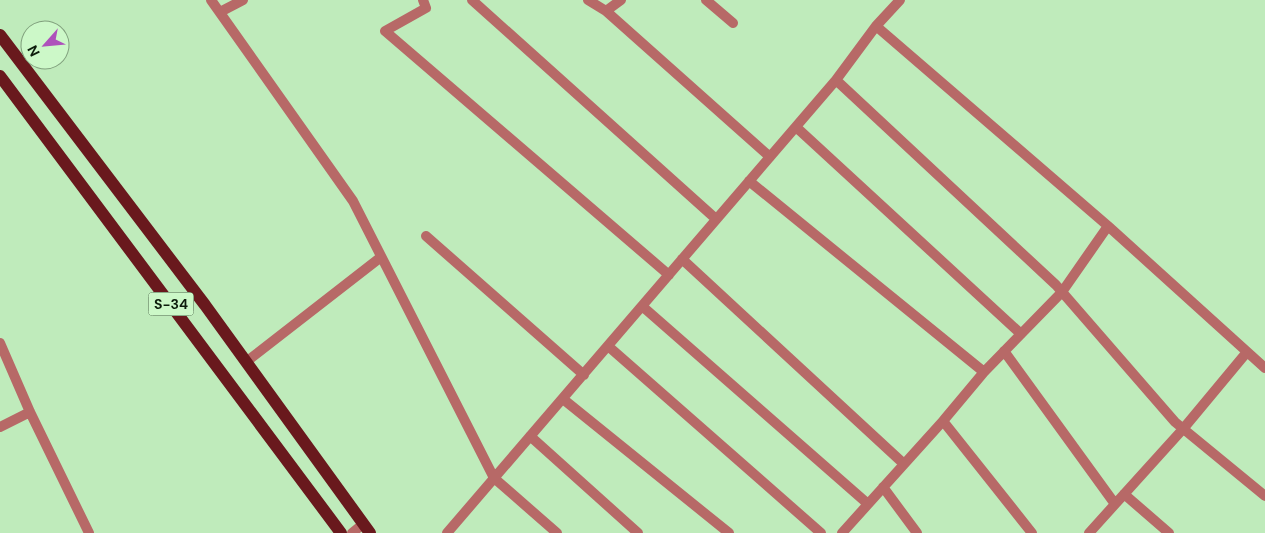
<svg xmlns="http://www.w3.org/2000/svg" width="1265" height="533" viewBox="0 0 1265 533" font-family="'DM Sans',sans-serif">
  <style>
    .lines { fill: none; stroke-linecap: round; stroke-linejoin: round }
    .street { stroke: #b76967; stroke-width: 10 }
    .primary { stroke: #69191d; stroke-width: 12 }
    .labels { text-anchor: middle; stroke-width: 5; stroke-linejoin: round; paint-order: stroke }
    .shield { fill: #ccf8c8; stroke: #465f44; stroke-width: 1 }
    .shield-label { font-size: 14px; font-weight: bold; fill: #0d1d0c }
  </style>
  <rect width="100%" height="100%" fill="#bfebbb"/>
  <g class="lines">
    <!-- street -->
    <path class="street" d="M211 0 353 201 494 478 557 533
      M423 0 426 8 385 31 669 275
      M472 0 716 219
      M588 0 606 11 770 157
      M706 0 733 23
      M606 11 621 0
      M220 12 243 0
      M876 26 1108 226 1265 368
      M836 80 1056 285 1175 422 1265 496
      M796 127 1021 334
      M749 181 984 372
      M426 236 584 375
      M682 259 904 464
      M642 306 868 504
      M0 343 30 412 89 533
      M608 346 821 533
      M1004 351 1115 504
      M246 362 381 257
      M563 399 729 533
      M943 421 1032 533
      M0 427 30 412
      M530 436 638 533
      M883 487 917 533
      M1124 494 1169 533
      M352 533 363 524
      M447 533 836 80 876 26 900 0
      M842 533 943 421 984 372 1062 292 1108 226
      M1089 533 1183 429 1247 352"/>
    <!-- primary -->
    <path class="primary" d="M0 35 205 305 370 533
      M0 76 341 533"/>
  </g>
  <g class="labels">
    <!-- shield labels -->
    <rect class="shield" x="148.5" y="292.5" width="45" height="23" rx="4"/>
    <g class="shield-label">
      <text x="171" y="309">S-34</text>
    </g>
  </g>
  <!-- north arrow -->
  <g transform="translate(45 45) rotate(243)"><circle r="24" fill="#ccf8c8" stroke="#80a07d"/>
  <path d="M0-4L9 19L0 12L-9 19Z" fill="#ae51bb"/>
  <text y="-8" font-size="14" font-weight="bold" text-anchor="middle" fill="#0d1d0c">N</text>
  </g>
</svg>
